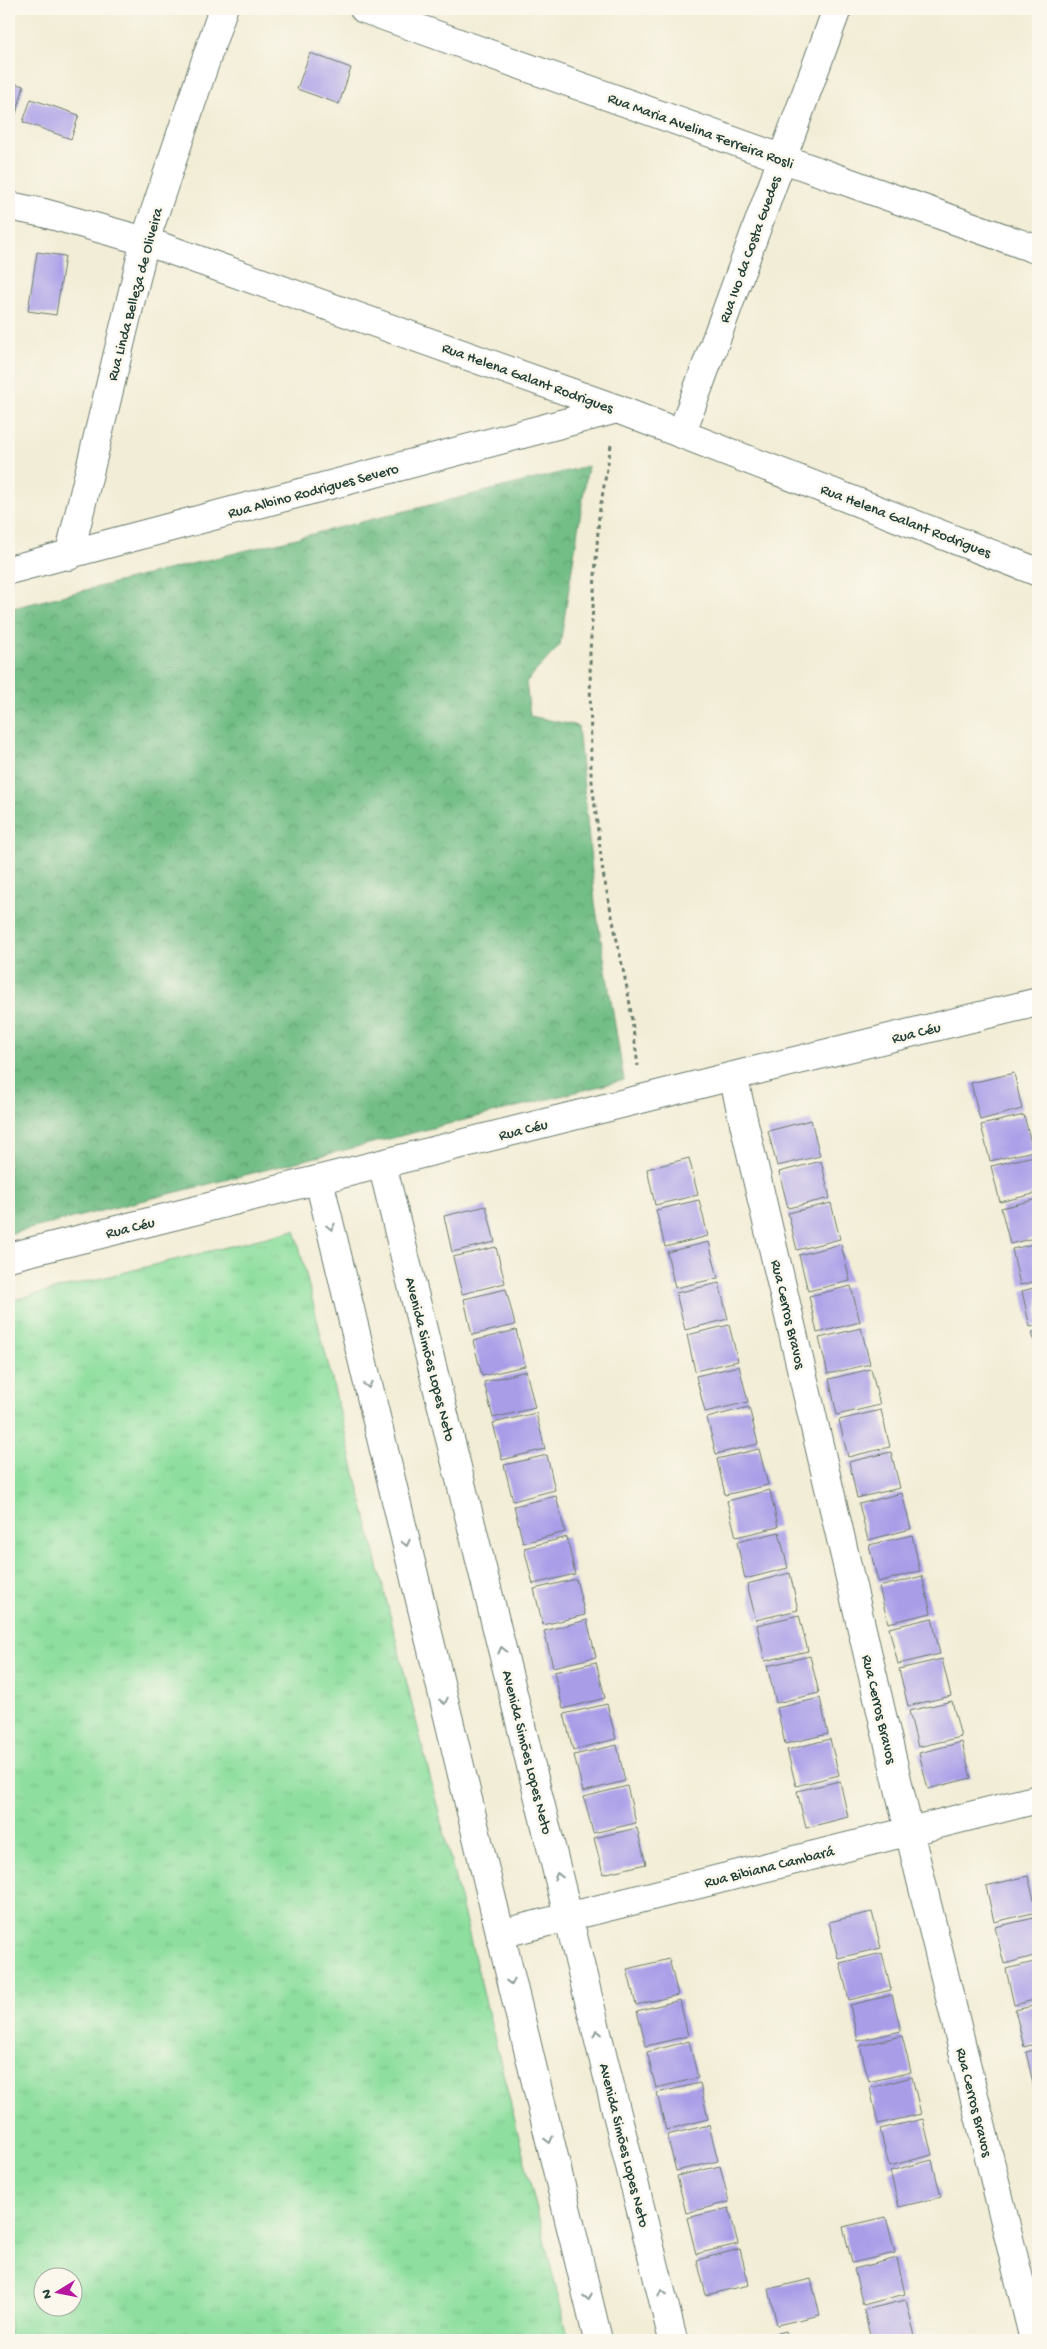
<svg xmlns="http://www.w3.org/2000/svg" width="1047" height="2349" viewBox="0 0 1047 2349" font-family="'Gochi Hand',sans-serif">
  <style>
    .grass { fill: url(#grass-tufts); stroke: #568e6a; fill-rule: evenodd }
    .forest { fill: url(#forest-crowns); stroke: #487e5d }
    .building { fill: #a99de8 }
    .lines { fill: none; stroke-linecap: round; stroke-linejoin: round }
    .minor-casing { stroke: #697b6d; stroke-width: 30 }
    .tertiary-casing { stroke: #697b6d; stroke-width: 30 }
    .path { stroke: #697b6d; stroke-width: 3; stroke-dasharray: 4 4; stroke-linecap: butt }
    .minor { stroke: #fff; stroke-width: 28 }
    .tertiary { stroke: #fff; stroke-width: 28 }
    .oneway { stroke: #8f9e9a }
    .labels { text-anchor: middle; stroke-width: 5; stroke-linejoin: round; paint-order: stroke }
    .street-label { font-size: 15px; fill: #1f3d34; stroke: #fbf7ec }
  </style>
  <defs>
    <pattern id="grass-tufts" width="24" height="20" patternUnits="userSpaceOnUse" patternTransform="scale(1.25)"><rect width="24" height="20" fill="#8edf9f"/><path d="M3 7l-1-3M5 7V3M7 7l1-3M15 17l-1-3M17 17v-4M19 17l1-3" fill="none" stroke="#7ac08a"/></pattern>
    <pattern id="forest-crowns" width="20" height="18" patternUnits="userSpaceOnUse" patternTransform="scale(1.25)"><rect width="20" height="18" fill="#72be86"/><path d="M2 6a3 3 0 1 1 6 0M12 15a3 3 0 1 1 6 0" fill="none" stroke="#5d9c6e"/></pattern>
  </defs>
  <rect width="100%" height="100%" fill="#fbf7ec"/>
  <filter id="ink" filterUnits="userSpaceOnUse"><feTurbulence type="fractalNoise" baseFrequency=".02" numOctaves="2"/><feDisplacementMap in="SourceGraphic" scale="10" xChannelSelector="R" yChannelSelector="G"/><feConvolveMatrix kernelMatrix="1 2 1 2 8 2 1 2 1" color-interpolation-filters="sRGB"/></filter>
  <filter id="wash" filterUnits="userSpaceOnUse"><feTurbulence type="fractalNoise" baseFrequency=".0096" numOctaves="4" result="noise"/><feDisplacementMap in="SourceGraphic" scale="20" xChannelSelector="R" yChannelSelector="G"/><feGaussianBlur stdDeviation="1.12" result="paint"/><feColorMatrix in="noise" values="0 0 0 0 0 0 0 0 0 0 0 0 0 0 0 0 0 1.4 0 .05"/><feComposite in="paint" operator="in"/></filter>
  <g filter="url(#wash)">
    <rect width="100%" height="100%" fill="#f2edd6"/>
    <!-- grass -->
    <path class="grass" d="M295 1230 569 2340H9V1301ZM42 2276H72V2306H42Z"/>
    <!-- forest -->
    <path class="forest" d="M588 466 560 645 526 682 530 716 578 726 595 903 624 1080 9 1234V609Z"/>
    <g id="blocks">
      <!-- building -->
      <path class="building" d="M310 53 351 68 339 104 297 89Z
        M9 82 24 86 16 114 9 112Z
        M31 99 79 115 71 139 23 122Z
        M37 252 65 256 56 315 28 311Z
        M1014 1073 1022 1109 980 1120 971 1083Z
        M1024 1115 1033 1151 990 1161 981 1125Z
        M811 1120 820 1156 777 1166 768 1131Z
        M1034 1156 1038 1173V1193L1000 1202 991 1166Z
        M689 1158 698 1195 655 1205 647 1169Z
        M821 1161 830 1198 788 1208 779 1172Z
        M1038 1199V1237L1010 1244 1001 1208Z
        M699 1200 708 1236 665 1247 656 1210Z
        M831 1203 840 1239 797 1250 788 1213Z
        M486 1206 495 1242 452 1252 444 1216Z
        M709 1242 718 1278 675 1288 667 1252Z
        M1038 1243V1281L1020 1285 1012 1249Z
        M841 1244 850 1281 808 1291 799 1255Z
        M496 1247 505 1283 462 1294 453 1257Z
        M719 1283 728 1319 685 1330 676 1293Z
        M851 1286 860 1322 817 1333 809 1296Z
        M1038 1287V1325L1030 1327 1022 1291Z
        M506 1289 515 1325 472 1335 464 1299Z
        M729 1325 738 1361 695 1371 687 1335Z
        M861 1328 870 1364 828 1374 819 1338Z
        M516 1330 525 1366 482 1376 473 1341Z
        M1038 1331V1357L1032 1332Z
        M739 1366 748 1402 705 1412 696 1376Z
        M871 1369 880 1405 837 1415 829 1379Z
        M526 1371 535 1408 493 1418 484 1382Z
        M749 1407 758 1444 716 1454 707 1418Z
        M881 1410 890 1447 848 1457 839 1420Z
        M536 1413 545 1449 502 1460 493 1423Z
        M759 1449 768 1485 725 1495 717 1459Z
        M891 1452 900 1488 857 1498 849 1462Z
        M547 1455 555 1490 513 1501 504 1465Z
        M770 1490 778 1527 736 1537 727 1501Z
        M902 1493 911 1529 868 1540 859 1504Z
        M556 1496 565 1532 523 1543 514 1506Z
        M779 1532 788 1568 745 1579 737 1542Z
        M912 1535 920 1571 878 1582 869 1545Z
        M567 1537 575 1574 533 1584 524 1548Z
        M790 1573 798 1610 756 1620 747 1584Z
        M922 1576 931 1613 888 1623 879 1587Z
        M576 1579 585 1615 543 1625 534 1589Z
        M799 1615 808 1651 765 1661 757 1625Z
        M932 1618 940 1654 898 1664 889 1628Z
        M587 1620 596 1657 553 1667 544 1631Z
        M810 1656 819 1693 776 1703 767 1666Z
        M942 1659 951 1696 908 1706 899 1669Z
        M596 1662 605 1698 563 1709 554 1672Z
        M820 1698 828 1734 785 1744 777 1708Z
        M952 1701 961 1737 918 1747 909 1711Z
        M607 1704 616 1739 573 1750 564 1714Z
        M830 1739 839 1775 796 1786 787 1750Z
        M962 1742 971 1778 928 1789 919 1753Z
        M617 1745 625 1781 583 1792 574 1755Z
        M840 1781 848 1817 806 1828 797 1791Z
        M627 1786 636 1823 593 1833 584 1797Z
        M637 1828 646 1864 603 1874 594 1838Z
        M1028 1876 1037 1912 994 1922 986 1886Z
        M872 1912 881 1948 838 1958 829 1922Z
        M1038 1917V1955L1004 1964 995 1927Z
        M882 1953 891 1990 849 2000 840 1963Z
        M669 1959 678 1995 636 2005 627 1969Z
        M1038 1961V1999L1014 2005 1006 1969Z
        M892 1995 901 2031 858 2041 850 2005Z
        M680 2000 688 2036 646 2046 637 2011Z
        M1038 2005V2043L1024 2047 1015 2010Z
        M902 2036 911 2072 869 2082 860 2046Z
        M689 2041 698 2078 656 2088 647 2052Z
        M1038 2049V2087L1034 2088 1026 2052Z
        M912 2077 921 2114 878 2124 870 2088Z
        M700 2083 708 2119 666 2130 657 2093Z
        M923 2119 932 2155 889 2166 880 2129Z
        M709 2125 718 2161 676 2171 667 2135Z
        M932 2160 941 2197 899 2207 890 2171Z
        M720 2166 729 2202 686 2213 677 2176Z
        M729 2208 738 2244 696 2254 687 2218Z
        M886 2217 895 2253 852 2263 843 2227Z
        M740 2249 749 2285 706 2295 697 2260Z
        M897 2258 905 2294 863 2305 854 2269Z
        M811 2279 820 2315 777 2325 769 2289Z
        M906 2300 915 2336 898 2340H871L864 2310Z
        M786 2331 789 2340H753Z"/>
    </g>
  </g>
  <g filter="url(#ink)">
    <use href="#blocks" fill-opacity="0" stroke="#697b6d" stroke-width="1"/>
    <g class="lines">
      <!-- minor casing -->
      <g class="minor-casing">
        <path id="minor" d="M364 9 1038 250
          M9 206 44 213 145 241 617 409
          M682 432 837 9
          M69 556 145 241 223 9
          M733 1076 909 1831 1034 2340
          M382 1164 673 2340
          M319 1180 598 2340
          M9 1257 733 1076 1038 1002
          M500 1934 1038 1799"/>
      </g>
      <!-- tertiary casing -->
      <g class="tertiary-casing">
        <path id="tertiary" d="M9 570 617 409 1038 572"/>
      </g>
      <!-- path -->
      <path class="path" d="M611 445 599 515 590 652 591 773 603 873 629 998 638 1066"/>
      <!-- minor -->
      <use href="#minor" class="minor"/>
      <!-- tertiary -->
      <use href="#tertiary" class="tertiary"/>
    </g>
    <!-- one-way arrows -->
    <defs><path id="oneway-chevron" d="M-2-3.5L2.5 0L-2 3.5" fill="none" stroke-width="1.6" stroke-linecap="round" stroke-linejoin="round" transform="scale(1.25)"/></defs>
    <g class="oneway">
      <use href="#oneway-chevron" transform="translate(331 1227) rotate(77)"/>
      <use href="#oneway-chevron" transform="translate(368 1385) rotate(77)"/>
      <use href="#oneway-chevron" transform="translate(406 1543) rotate(77)"/>
      <use href="#oneway-chevron" transform="translate(502 1650) rotate(-104)"/>
      <use href="#oneway-chevron" transform="translate(444 1701) rotate(77)"/>
      <use href="#oneway-chevron" transform="translate(558 1876) rotate(-104)"/>
      <use href="#oneway-chevron" transform="translate(511 1982) rotate(76)"/>
      <use href="#oneway-chevron" transform="translate(597 2033) rotate(-104)"/>
      <use href="#oneway-chevron" transform="translate(549 2140) rotate(76)"/>
      <use href="#oneway-chevron" transform="translate(662 2293) rotate(-104)"/>
      <use href="#oneway-chevron" transform="translate(588 2297) rotate(76)"/>
    </g>
  </g>
  <g class="labels">
    <!-- street labels -->
    <g class="street-label">
      <text transform="translate(701 130) rotate(20)" y="5">Rua Maria Avelina Ferreira Rosli</text>
      <text transform="translate(749 249) rotate(-70)" y="5">Rua Ivo da Costa Guedes</text>
      <text transform="translate(134 294) rotate(-75)" y="5">Rua Linda Belleza de Oliveira</text>
      <text transform="translate(528 377) rotate(20)" y="5">Rua Helena Galant Rodrigues</text>
      <text transform="translate(313 490) rotate(-15)" y="5">Rua Albino Rodrigues Severo</text>
      <text transform="translate(906 520) rotate(21)" y="5">Rua Helena Galant Rodrigues</text>
      <text transform="translate(916 1032) rotate(-14)" y="5">Rua Céu</text>
      <text transform="translate(523 1129) rotate(-14)" y="5">Rua Céu</text>
      <text transform="translate(130 1227) rotate(-14)" y="5">Rua Céu</text>
      <text transform="translate(789 1314) rotate(77)" y="5">Rua Cerros Bravos</text>
      <text transform="translate(431 1359) rotate(76)" y="5">Avenida Simões Lopes Neto</text>
      <text transform="translate(880 1709) rotate(77)" y="5">Rua Cerros Bravos</text>
      <text transform="translate(528 1752) rotate(76)" y="5">Avenida Simões Lopes Neto</text>
      <text transform="translate(769 1866) rotate(-14)" y="5">Rua Bibiana Cambará</text>
      <text transform="translate(975 2102) rotate(76)" y="5">Rua Cerros Bravos</text>
      <text transform="translate(625 2145) rotate(76)" y="5">Avenida Simões Lopes Neto</text>
    </g>
  </g>
  <!-- margin -->
  <rect width="1047" height="2349" fill="none" stroke="#fbf7ec" stroke-width="30"/>
  <!-- north arrow -->
  <g transform="translate(58 2292) rotate(260)"><circle r="24" fill="#fbf7ec" stroke="#a3ada2"/>
  <path d="M0-4L9 19L0 12L-9 19Z" fill="#b5179e"/>
  <text y="-8" font-size="14" font-weight="bold" text-anchor="middle" fill="#1f3d34">N</text>
  </g>
</svg>
